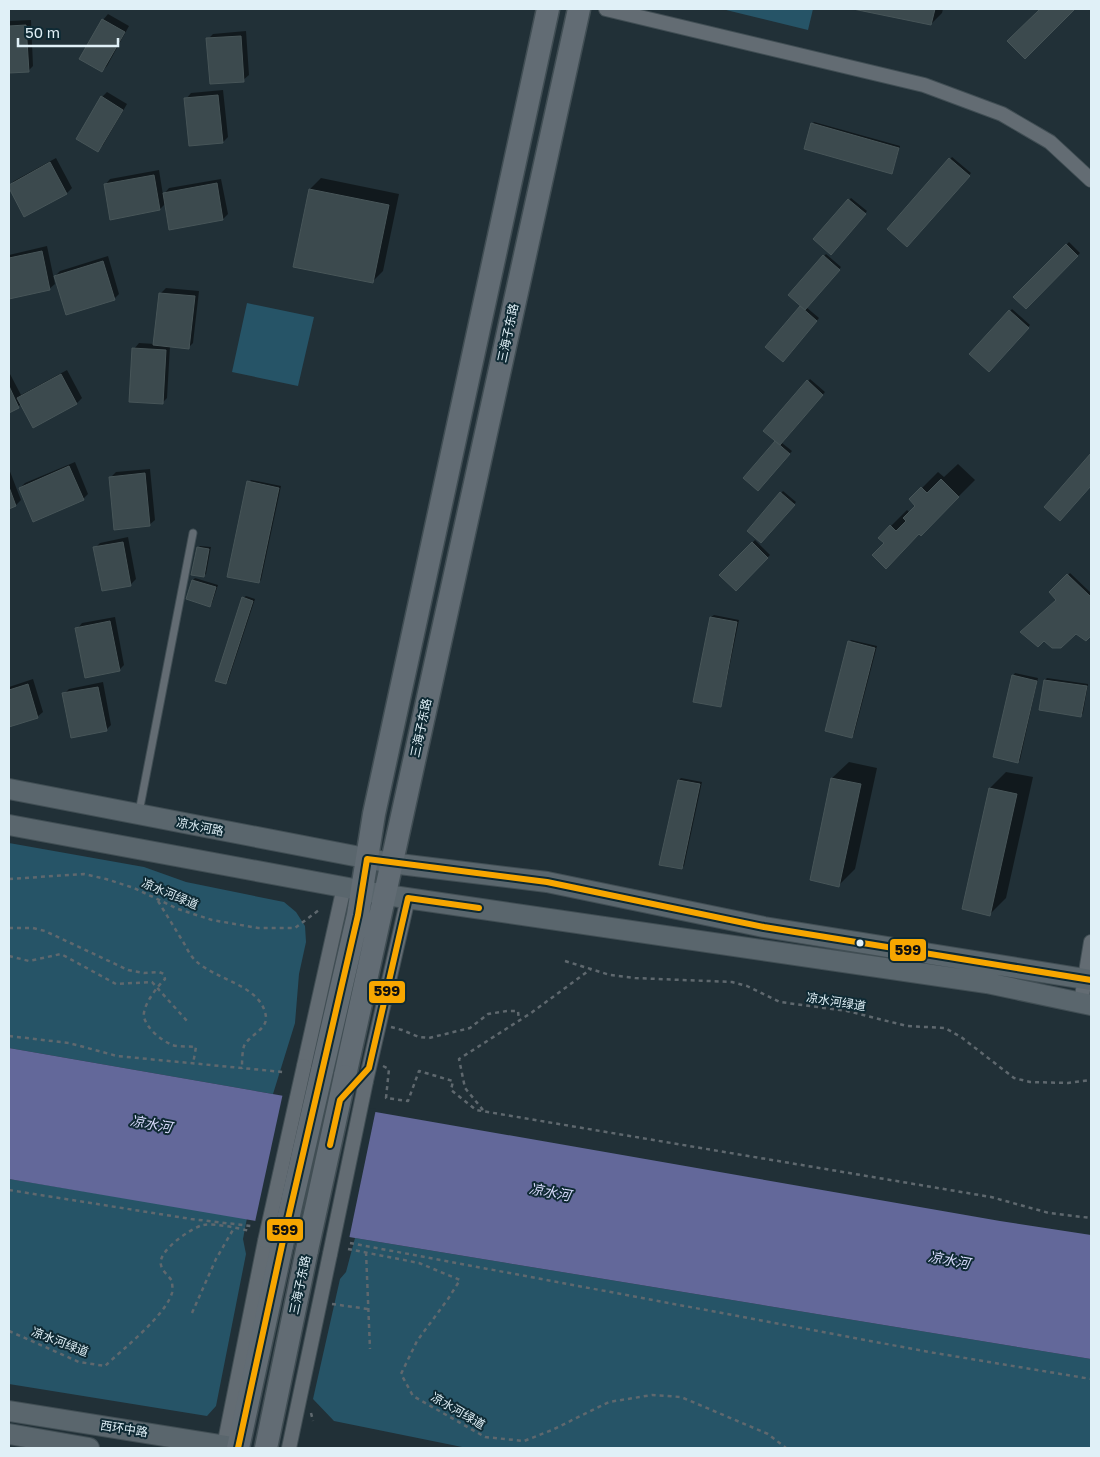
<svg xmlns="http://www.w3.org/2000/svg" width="1100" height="1457" viewBox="0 0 1100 1457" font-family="'Golos Text','Noto Sans SC',sans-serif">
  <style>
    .green { fill: #265467 }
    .water { fill: #63689a }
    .pier { fill: #213037 }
    .shadow { fill: #0007 }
    .building { fill: #3c4a4e; stroke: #475558 }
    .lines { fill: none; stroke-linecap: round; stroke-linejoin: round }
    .lane-casing { stroke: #414e54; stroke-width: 9 }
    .street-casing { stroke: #414e54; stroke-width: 16 }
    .secondary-casing { stroke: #414e54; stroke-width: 22 }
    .primary-casing { stroke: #414e54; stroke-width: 25 }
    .path { stroke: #5f686e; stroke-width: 2.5; stroke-dasharray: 4 4; stroke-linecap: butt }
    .lane { stroke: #636c73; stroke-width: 7 }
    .street { stroke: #636c73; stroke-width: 14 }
    .secondary { stroke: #5a666d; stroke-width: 20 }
    .primary { stroke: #626c74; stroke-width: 22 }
    .street-bridge-casing { stroke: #414e54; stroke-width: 16; stroke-linecap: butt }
    .primary-bridge-casing { stroke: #414e54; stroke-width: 25; stroke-linecap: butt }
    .path-bridge { stroke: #5f686e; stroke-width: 2.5; stroke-dasharray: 4 4; stroke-linecap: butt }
    .street-bridge { stroke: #636c73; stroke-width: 14 }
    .primary-bridge { stroke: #626c74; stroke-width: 22 }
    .bus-1-casing { stroke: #0f2a34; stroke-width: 10 }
    .bus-1 { stroke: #f7a600; stroke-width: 6 }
    .bus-dot { fill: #e0f0f7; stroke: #0f2a34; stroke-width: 2 }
    .labels { text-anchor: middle; stroke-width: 4; stroke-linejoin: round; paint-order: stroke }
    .street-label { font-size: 12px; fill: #e0f0f7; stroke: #0f2a34 }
    .water-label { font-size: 14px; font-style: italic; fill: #d7dafb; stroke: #0f2a34 }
    .line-badge { stroke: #0f2a34; stroke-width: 2 }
    .pale-badge-label { font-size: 14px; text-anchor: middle; font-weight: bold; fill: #111 }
  </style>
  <rect width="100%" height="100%" fill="#213037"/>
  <!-- green -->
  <path class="green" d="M722 9H813L808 30Z
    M247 303 314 317 298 386 232 372Z
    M9 843 144 867 186 882 284 902 296 912 305 926 306 942 299 974 295 1023 273 1094 9 1048Z
    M9 1179 247 1218 243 1239 246 1254 216 1406 207 1416 9 1384Z
    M355 1238 1091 1359V1448H467L334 1421 313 1399 340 1279 346 1272Z"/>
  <!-- water -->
  <path class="water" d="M9 1048 1000 1221 1091 1235V1359L355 1238 9 1179Z"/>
  <!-- pier -->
  <path class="pier" d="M283 1093 376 1109 349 1239 255 1222Z"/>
  <!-- shadow -->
  <path class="shadow" d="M859 9H943L942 13 931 24Z
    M108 14 129 26 107 66 102 71 103 20Z
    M31 20 33 66 28 71 9 72V21Z
    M246 31 249 75 243 80 208 39 213 34Z
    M223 90 228 137 223 142 186 99 191 93Z
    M107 92 127 104 103 145 98 150 102 97Z
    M814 122 900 146 893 170 891 173 812 124Z
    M952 157 971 173 907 245 889 229Z
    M56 158 72 188 67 193 25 215 9 186 14 181Z
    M159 170 163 195 169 188 221 179 228 214 223 219 166 203 160 209 105 185 110 179Z
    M321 178 399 194 383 271 372 282 295 266 310 189Z
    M851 198 867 211 831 253 815 239Z
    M1069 242 1080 253 1026 308 1015 297Z
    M47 246 55 284 49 289 9 298V255Z
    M826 254 841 267 806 307 819 318 783 361 767 347 802 305 790 295Z
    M108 256 119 294 114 299 55 276 60 271Z
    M166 288 199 291 193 343 188 348 170 346 167 398 162 403 134 349 139 343 155 344 161 293Z
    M1012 309 1030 325 989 370 971 354Z
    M67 370 82 398 77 403 22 404 9 411V375L10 374 21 395Z
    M810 379 825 392 782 443 792 451 758 490 744 478 777 441 765 431Z
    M75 462 88 494 83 499 20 488 25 483Z
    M958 464 975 480 921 534 920 533 885 543 879 538 907 510 910 513 917 506 911 499 938 472 944 477Z
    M9 469 21 500 16 505 9 508Z
    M150 469 155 520 149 525 111 477 116 472Z
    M251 480 281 486 261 580 258 582 249 482Z
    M783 491 796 502 761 542 749 530Z
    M128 537 136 579 131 584 95 548 100 543Z
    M755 540 770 555 736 589 721 575Z
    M200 546 211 547 206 574 203 576 198 548Z
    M1070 573 1091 593V635L1086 640 1051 592Z
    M195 578 218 585 212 603 210 605 187 598 193 580Z
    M246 596 255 599 228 681 226 683 243 598Z
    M714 615 739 620 722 703 720 706 711 617Z
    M115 617 124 665 119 670 77 629 82 623Z
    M851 640 877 646 854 734 852 737 849 642Z
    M1015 673 1038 678 1020 760 1018 762 1013 676Z
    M1047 678 1088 684 1083 713 1081 716 1040 709 1045 680Z
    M33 679 43 712 37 717 9 726V687Z
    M103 682 111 725 106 730 64 694 69 689Z
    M849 762 877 768 855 869 839 885 832 778Z
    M1006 772 1033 777 1006 898 990 914 963 908 990 788Z
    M681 778 702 782 684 866 681 868 679 780Z"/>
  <!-- building -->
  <path class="building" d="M853 9H935L931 25Z
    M1040 9H1075L1025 59 1007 41Z
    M102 19 125 32 102 72 79 59Z
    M26 25 29 72 9 73V26Z
    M241 36 244 82 210 84 206 38Z
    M218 95 223 143 189 146 184 98Z
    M101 96 123 110 98 152 76 139Z
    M811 123 899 148 892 174 804 149Z
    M949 158 970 176 907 247 887 229Z
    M50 162 67 194 24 217 9 188V185Z
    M154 175 160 210 110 220 104 184Z
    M217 183 223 220 169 230 163 193Z
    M309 189 389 205 373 283 293 267Z
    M848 199 866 214 831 255 813 239Z
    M1066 244 1078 256 1026 309 1013 297Z
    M42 251 50 290 9 299V258Z
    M823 255 840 270 805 310 788 295Z
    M103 261 115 300 66 315 54 276Z
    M159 293 195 296 189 349 153 345Z
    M800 306 817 321 783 362 765 347Z
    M1009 310 1029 328 989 372 969 354Z
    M132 348 166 350 163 404 129 402Z
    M61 374 77 404 33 428 17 398Z
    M807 380 823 395 780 445 763 431Z
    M9 386 19 408 9 413Z
    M775 441 790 454 758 491 743 478Z
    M1091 453V486L1060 521 1044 507Z
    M69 466 84 500 33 522 19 488Z
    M145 473 150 526 114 530 109 477Z
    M941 479 959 497 921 536 919 534 886 569 872 555 884 543 878 538 890 525 896 531 906 521 903 518 915 506 909 499 921 487 927 493Z
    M247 481 279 488 259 583 227 577Z
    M9 487 16 506 9 509Z
    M780 492 795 505 761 543 747 531Z
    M123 542 131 586 102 591 93 547Z
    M752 542 768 558 736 591 719 575Z
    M197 547 209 549 204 577 191 575Z
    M1067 574 1091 597V636L1086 641 1076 634 1061 648H1052L1044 641 1038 647 1020 632 1056 600 1049 592Z
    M192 580 216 587 210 607 186 599Z
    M242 597 253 601 226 684 215 681Z
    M710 617 737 622 721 707 693 702Z
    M110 621 120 671 85 678 75 628Z
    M848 641 875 648 852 738 825 731Z
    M1012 675 1037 681 1018 763 993 757Z
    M1044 680 1087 686 1081 717 1039 710Z
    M28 684 38 718 9 727V690Z
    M98 687 107 731 71 738 62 693Z
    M831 778 861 784 839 887 810 880Z
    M678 780 700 784 682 869 659 865Z
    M989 788 1017 794 990 916 962 909Z"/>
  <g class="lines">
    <!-- lane casing -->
    <g class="lane-casing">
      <path id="lane" d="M139 812 193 533"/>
    </g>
    <!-- street casing -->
    <g class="street-casing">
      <path id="street" d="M606 9 924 85 1002 114 1050 142 1091 180
        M1081 1002 1091 942
        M304 1066 344 887
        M366 1081 408 898
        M224 1446 265 1241
        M289 1448 330 1254"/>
    </g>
    <!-- secondary casing -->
    <g class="secondary-casing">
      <path id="secondary" d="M9 789 391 863 547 882 764 927 1091 980
        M9 825 386 895 987 983 1091 1005
        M9 1411 239 1448
        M9 1434 89 1448"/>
    </g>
    <!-- primary casing -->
    <g class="primary-casing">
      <path id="primary" d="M322 1071 358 915 374 814 548 9
        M345 1076 579 9
        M238 1448 282 1245
        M266 1448 307 1250"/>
    </g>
    <!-- path -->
    <path class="path" d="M9 879 84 874 106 879 134 888 178 909 212 920 258 928H295L319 910
      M158 901C166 914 174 927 182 940 186 946 189 954 194 959 213 980 262 984 266 1017 267 1030 249 1035 244 1046 242 1053 242 1062 242 1069
      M9 928H33L45 931 128 970 144 973 159 972 164 974 165 979C157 987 142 1006 144 1017 147 1029 161 1040 172 1045 179 1047 188 1046 196 1047L193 1064
      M565 961 610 975 635 978 732 982 747 986 780 1002 847 1011 907 1026 945 1028 961 1037 1014 1078 1030 1082 1068 1083 1091 1080
      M391 1027 402 1030 419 1037 429 1038 470 1028 488 1014 507 1011H518L519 1021
      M9 1036 69 1043 117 1056 283 1072
      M383 1066 389 1069 386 1098 408 1101 419 1071 453 1081 451 1090 476 1110 991 1197 1049 1213 1091 1218
      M483 1110 465 1088 459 1059 531 1013 591 969
      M9 1190 191 1219 251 1226
      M350 1243 929 1352 1091 1379
      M348 1249 419 1263 460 1280 448 1299 417 1341 401 1374 413 1396 485 1437 524 1441 552 1430 609 1402 652 1395 681 1397 768 1434 786 1448
      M366 1252 370 1349
      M332 1304 368 1309
      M192 1313 216 1259 234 1228
      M9 1331 79 1362 105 1366C123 1349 165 1316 172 1293 173 1289 172 1284 172 1281 169 1276 162 1271 161 1265 157 1251 191 1228 203 1225 216 1223 237 1228 250 1231
      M311 1413 313 1421"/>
    <!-- lane -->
    <use href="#lane" class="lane"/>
    <!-- street -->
    <use href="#street" class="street"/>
    <!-- secondary -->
    <use href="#secondary" class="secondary"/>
    <!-- primary -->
    <use href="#primary" class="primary"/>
    <!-- street-bridge casing -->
    <g class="street-bridge-casing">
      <path id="street-bridge" d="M265 1241 304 1066
        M330 1254 366 1081"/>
    </g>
    <!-- primary-bridge casing -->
    <g class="primary-bridge-casing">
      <path id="primary-bridge" d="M282 1245 322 1071
        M307 1250 345 1076"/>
    </g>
    <!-- path-bridge -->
    <path class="path-bridge" d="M9 956 29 961 61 954 116 984 152 982 187 1021"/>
    <!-- street-bridge -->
    <use href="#street-bridge" class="street-bridge"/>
    <!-- primary-bridge -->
    <use href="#primary-bridge" class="primary-bridge"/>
    <!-- bus-1 casing -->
    <g class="bus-1-casing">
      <path id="bus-1" d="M330 1145 340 1100 369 1068 408 898 479 908
        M238 1448 282 1245 358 915 367 859 547 882 764 927 1091 980"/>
    </g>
    <!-- bus-1 -->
    <use href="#bus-1" class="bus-1"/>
  </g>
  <!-- markers -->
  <circle class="bus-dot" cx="860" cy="943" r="4.5"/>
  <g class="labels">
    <!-- street labels -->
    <g class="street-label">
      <text transform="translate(508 333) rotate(-78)" y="4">三海子东路</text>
      <text transform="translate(421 728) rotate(-78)" y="4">三海子东路</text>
      <text transform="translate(200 827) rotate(11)" y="4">凉水河路</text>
      <text transform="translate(170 894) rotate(23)" y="4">凉水河绿道</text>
      <text transform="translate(836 1002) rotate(9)" y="4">凉水河绿道</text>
      <text transform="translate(300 1285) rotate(-78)" y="4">三海子东路</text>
      <text transform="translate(60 1342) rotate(21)" y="4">凉水河绿道</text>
      <text transform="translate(458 1411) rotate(30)" y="4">凉水河绿道</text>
      <text transform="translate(124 1429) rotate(9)" y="4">西环中路</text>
    </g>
    <!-- water labels -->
    <g class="water-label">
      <text transform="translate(151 1124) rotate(10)" y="5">凉水河</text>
      <text transform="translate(550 1192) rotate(10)" y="5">凉水河</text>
      <text transform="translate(949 1260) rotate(10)" y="5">凉水河</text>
    </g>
  </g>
  <g class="line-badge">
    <rect x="889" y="938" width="38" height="24" rx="5" fill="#f7a600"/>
    <rect x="368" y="980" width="38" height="24" rx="5" fill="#f7a600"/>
    <rect x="266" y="1218" width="38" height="24" rx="5" fill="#f7a600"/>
  </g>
  <g class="pale-badge-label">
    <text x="908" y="955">599</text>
    <text x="387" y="996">599</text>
    <text x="285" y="1235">599</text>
  </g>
  <!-- border -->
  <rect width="1100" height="1457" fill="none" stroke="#e0f0f7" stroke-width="20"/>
  <!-- scale -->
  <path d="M18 38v8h100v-8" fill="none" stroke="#e0f0f7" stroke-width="2.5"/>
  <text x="25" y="38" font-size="15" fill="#e0f0f7" stroke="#0f2a34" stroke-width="4" paint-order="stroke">50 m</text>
</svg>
